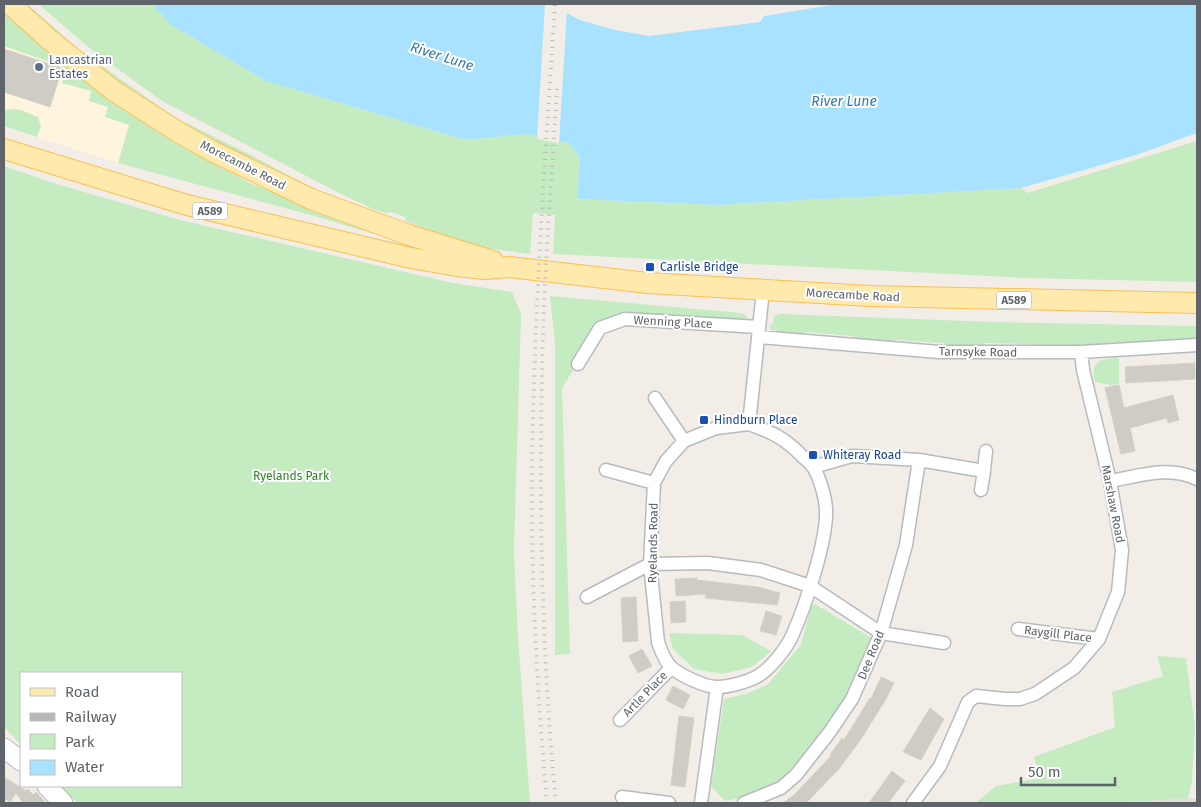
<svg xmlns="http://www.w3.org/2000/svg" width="1201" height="807" viewBox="0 0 1201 807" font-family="'Fira Sans',sans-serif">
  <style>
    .commercial { fill: #fff4de }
    .education { fill: #e4e0d7 }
    .green { fill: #c5ebc1 }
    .water { fill: #a9e2ff }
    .pier { fill: #f2eee7 }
    .building { fill: #cfcbc5; stroke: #d7d0c4 }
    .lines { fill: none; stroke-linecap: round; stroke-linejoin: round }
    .minor-casing { stroke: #b7babf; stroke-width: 15 }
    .secondary-casing { stroke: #b8bcc2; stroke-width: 21 }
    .primary-casing { stroke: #ffbe52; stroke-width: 22 }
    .minor { stroke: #fff; stroke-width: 12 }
    .secondary { stroke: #fff; stroke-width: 19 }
    .primary { stroke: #ffeaae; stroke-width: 20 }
    .rail { stroke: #b6b7b8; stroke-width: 4; stroke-dasharray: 1 6; stroke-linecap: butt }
    .service-dot { fill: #5c6f8a; stroke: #fff; stroke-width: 2 }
    .transit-dot { fill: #1a4fb4; stroke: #fff; stroke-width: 2 }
    .labels { text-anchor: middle; stroke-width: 4; stroke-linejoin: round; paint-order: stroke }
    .shield { fill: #fff; stroke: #8e9296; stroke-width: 1 }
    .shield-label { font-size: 11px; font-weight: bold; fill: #5e6469 }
    .service-label { font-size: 12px; fill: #4e5e75; stroke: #fff; text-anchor: start }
    .street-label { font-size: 12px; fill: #5e6469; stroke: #fff }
    .transit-label { font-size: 12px; fill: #164399; stroke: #fff; text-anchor: start }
    .park-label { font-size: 12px; fill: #2f822a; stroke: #fff }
    .water-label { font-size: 14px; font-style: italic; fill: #347aab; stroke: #fff }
  </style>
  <rect width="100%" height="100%" fill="#f2eee7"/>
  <!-- commercial -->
  <path class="commercial" d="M10 23 137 122 124 165 4 126V32Z"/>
  <!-- education -->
  <path class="education" d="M1188 798 1197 799V803H1119Z"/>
  <!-- green -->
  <path class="green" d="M21 4H27L82 52 176 118 251 155 334 200 307 188 181 124 131 93Z
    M38 4H152L171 25 266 81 466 140 526 134 568 143 580 157 577 199 717 205 1021 188 1027 193 1197 141V282L1026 278 553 254 555 215 533 213 530 254 479 247 446 237 406 221 405 217 391 212 386 213 373 209 343 195 162 101 93 51Z
    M4 10 157 132 201 157 252 184 401 242 307 214 118 163 129 125 105 117 108 107 89 101 91 91 62 83 66 68 4 46Z
    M12 109 21 110 38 117 41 127 37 137 4 126V110Z
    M4 166 50 182 180 220 453 283 512 292 521 314 514 551 518 637 530 803H77L60 786H181V673H21V745L4 727Z
    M550 296 741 313 747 316 745 321 601 326 562 388 570 654 555 655V343Z
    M780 314 994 322 1197 326V341L1042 348 1033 344 985 343 980 348 950 347 944 343 896 340 888 343 859 341 852 336 805 332 799 336 776 334V330H771L769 326 773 324 774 316Z
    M1119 358V384L1111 385 1095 382C1090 360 1101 359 1119 358Z
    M815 604 873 639 843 702 810 746 786 775 773 785 748 796 725 801 711 786 724 699 746 694 767 685 801 645 811 607Z
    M669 633 742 635 771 651 752 667 722 674 694 669 673 649Z
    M1157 656 1186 658 1195 727 1192 781 1188 798 1119 803H975L996 786 1040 778 1034 757 1115 727 1112 692 1163 676Z"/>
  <!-- water -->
  <path class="water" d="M152 4H550L580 20 615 30 649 36 760 22 764 16 837 4H1197V133L1136 155 1021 188 717 205 577 199 580 157 568 143 526 134 466 140 266 81 171 25Z"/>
  <!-- pier -->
  <path class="pier" d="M545 4H555L567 10 559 143 537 139Z"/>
  <!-- building -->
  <path class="building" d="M4 49 62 68 50 107 4 92Z
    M1195 363V379L1126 383 1125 367Z
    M1119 385 1124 408 1173 395 1179 420 1168 423 1167 418 1130 428 1135 451 1121 454 1105 388Z
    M697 578V580L758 587 780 593 777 605 705 598 706 594 676 596 675 579Z
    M636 597 638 641 623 642 621 598Z
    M685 601 686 622 671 623 670 602Z
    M766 611 782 616 776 635 760 631Z
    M642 649 652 666 638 673 629 656Z
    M881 677 894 683 886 699 859 742 838 770 806 803H783L794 795 831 756 830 755 842 738 844 740 870 698 871 699Z
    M673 686 690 695 683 709 666 700Z
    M930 708 944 719 921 760 903 752Z
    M679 716 694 718 685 787 671 785Z
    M892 771 905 781 888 803H869Z
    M4 777 26 791 28 789 33 795 36 792 46 803H23L16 793 10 802 4 798Z"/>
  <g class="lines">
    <!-- minor casing -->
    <g class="minor-casing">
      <path id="minor" d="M758 337 939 352H1081L1197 345
        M578 364 600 328 625 319 759 327
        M655 398 684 441
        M749 424C772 432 786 439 803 457 807 460 811 464 814 468 820 479 825 496 826 508 828 539 805 607 792 636 786 649 770 669 758 676 747 682 729 687 717 687 705 687 682 676 672 668 665 662 661 651 658 642L650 564 654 483 666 461 684 441 716 428Z
        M749 424 763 290
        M813 467 852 456 919 460 984 471 981 490
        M606 470 654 483
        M984 471 986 451
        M1110 481C1139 476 1170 465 1197 479
        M587 597 650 564 708 563 761 570 810 586 881 633 944 643
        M1018 629 1099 639
        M620 720 671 668
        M622 797 669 803
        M701 803 717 687
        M744 803 781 788 796 775 829 733 852 699 881 633 906 545 919 460
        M913 803 940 766 968 702 976 696 1005 699H1020L1035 694 1074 668 1099 639 1118 592 1122 550 1110 481 1083 370 1081 352"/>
    </g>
    <!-- secondary casing -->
    <g class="secondary-casing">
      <path id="secondary" d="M4 748 21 761
        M47 786 63 803"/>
    </g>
    <!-- primary casing -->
    <g class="primary-casing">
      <path id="primary" d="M10 4 50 40 114 91 180 133 212 151 311 199 409 235 493 261
        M4 149 187 205 411 258 457 266 485 269 509 267 648 283 871 296 1197 303"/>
    </g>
    <!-- minor -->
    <use href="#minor" class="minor"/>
    <!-- secondary -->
    <use href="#secondary" class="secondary"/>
    <!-- primary -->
    <use href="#primary" class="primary"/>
    <!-- rail -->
    <path class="rail" d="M547 803C537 693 531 581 532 470 534 314 545 159 555 4
      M556 803C540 638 538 471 544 305 547 232 553 160 557 87"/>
  </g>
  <!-- markers -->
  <circle class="service-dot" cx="39" cy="67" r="5"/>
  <g class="transit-dot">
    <rect x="645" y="262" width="10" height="10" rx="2.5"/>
    <rect x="699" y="415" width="10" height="10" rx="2.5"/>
    <rect x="808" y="450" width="10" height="10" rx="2.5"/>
  </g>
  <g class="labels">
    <!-- shield labels -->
    <g class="shield">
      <rect x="192.5" y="202.5" width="35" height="17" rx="4"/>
      <rect x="996.5" y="291.5" width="35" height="17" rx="4"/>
    </g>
    <g class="shield-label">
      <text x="210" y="215">A589</text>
      <text x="1014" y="304">A589</text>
    </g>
    <!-- service labels -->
    <g class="service-label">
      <text x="49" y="64">Lancastrian<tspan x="49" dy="14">Estates</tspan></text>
    </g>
    <!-- street labels -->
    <g class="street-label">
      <text transform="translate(243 165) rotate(27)" y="4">Morecambe Road</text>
      <text transform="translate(853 295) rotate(3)" y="4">Morecambe Road</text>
      <text transform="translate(673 322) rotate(3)" y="4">Wenning Place</text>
      <text transform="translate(978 352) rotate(1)" y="4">Tarnsyke Road</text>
      <text transform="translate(1113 504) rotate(79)" y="4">Marshaw Road</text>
      <text transform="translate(653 543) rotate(-89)" y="4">Ryelands Road</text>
      <text transform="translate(1058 634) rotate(7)" y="4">Raygill Place</text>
      <text transform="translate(871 655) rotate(-68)" y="4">Dee Road</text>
      <text transform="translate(645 694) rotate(-46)" y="4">Artle Place</text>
    </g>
    <!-- transit labels -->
    <g class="transit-label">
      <text x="660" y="271">Carlisle Bridge</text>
      <text x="714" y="424">Hindburn Place</text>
      <text x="823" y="459">Whiteray Road</text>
    </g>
    <!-- park labels -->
    <g class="park-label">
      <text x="291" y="480">Ryelands Park</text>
    </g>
    <!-- water labels -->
    <g class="water-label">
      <text transform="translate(442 56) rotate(18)" y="5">River Lune</text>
      <text x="844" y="106">River Lune</text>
    </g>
  </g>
  <!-- border -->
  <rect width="1201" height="807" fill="none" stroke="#5e6469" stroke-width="10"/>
  <!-- legend -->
  <rect x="20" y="672" width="162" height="115" fill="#ffffff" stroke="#bfc1c3"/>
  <rect x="30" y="688" width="25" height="8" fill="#ffeaae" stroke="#bfc1c3"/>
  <text x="65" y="697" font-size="15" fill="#5e6469">Road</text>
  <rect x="30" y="713" width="25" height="8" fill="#b6b7b8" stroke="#bfc1c3"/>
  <text x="65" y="722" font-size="15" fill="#5e6469">Railway</text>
  <rect x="30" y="734" width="25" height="15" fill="#c5ebc1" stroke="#bfc1c3"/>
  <text x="65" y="747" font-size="15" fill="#5e6469">Park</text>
  <rect x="30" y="760" width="25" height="15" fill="#a9e2ff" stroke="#bfc1c3"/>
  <text x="65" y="772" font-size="15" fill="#5e6469">Water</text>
  <!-- scale -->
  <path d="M1021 777v8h94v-8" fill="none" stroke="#5e6469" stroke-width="2.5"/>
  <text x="1028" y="777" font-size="15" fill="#5e6469" stroke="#ffffff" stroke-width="4" paint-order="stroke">50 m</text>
</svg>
